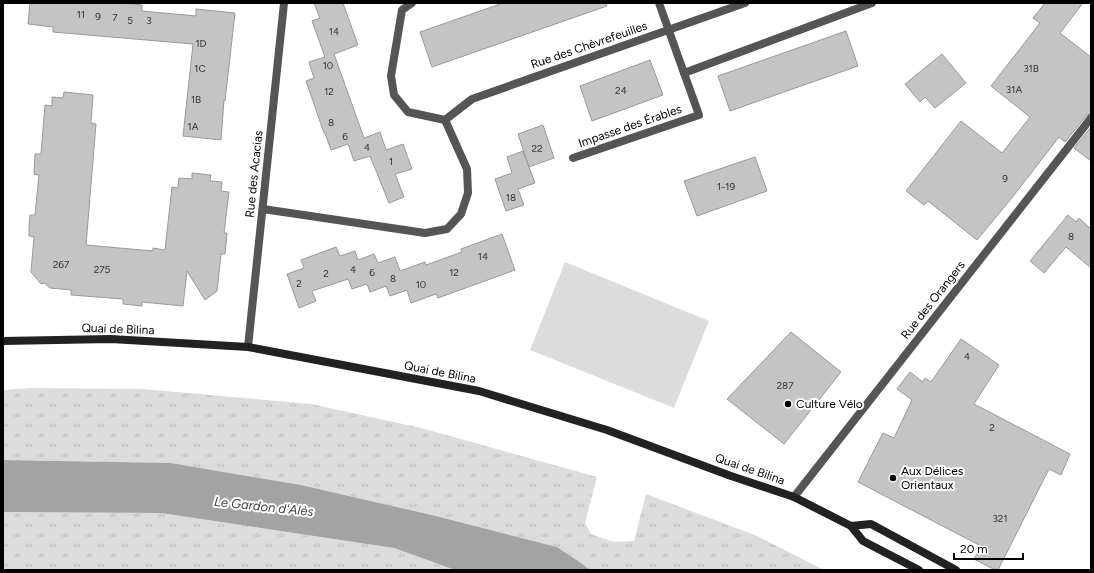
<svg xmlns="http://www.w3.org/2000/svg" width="1094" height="573" viewBox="0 0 1094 573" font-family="Figtree,sans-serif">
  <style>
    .grass { fill: url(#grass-tufts) }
    .park { fill: #dcdcdc }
    .water { fill: #a3a3a3 }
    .building { fill: #c4c4c4; stroke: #999 }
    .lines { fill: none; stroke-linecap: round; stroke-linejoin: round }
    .lane { stroke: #555; stroke-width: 8 }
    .street { stroke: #555; stroke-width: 8 }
    .secondary { stroke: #222; stroke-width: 8 }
    .poi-dot { fill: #000; stroke: #fff; stroke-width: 1.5 }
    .labels { text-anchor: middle; stroke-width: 4; stroke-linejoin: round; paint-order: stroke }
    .number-label { font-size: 10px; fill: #313131 }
    .street-label { font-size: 12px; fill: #000; stroke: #fff }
    .poi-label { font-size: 12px; fill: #000; stroke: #fff; text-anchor: start }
    .water-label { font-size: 13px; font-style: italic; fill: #444; stroke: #fff }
  </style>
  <defs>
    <pattern id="grass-tufts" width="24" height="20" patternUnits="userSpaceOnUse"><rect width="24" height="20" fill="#dcdcdc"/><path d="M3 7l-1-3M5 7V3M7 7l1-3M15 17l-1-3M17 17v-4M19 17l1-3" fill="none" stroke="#bbb"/></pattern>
  </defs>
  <rect width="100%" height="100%" fill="#fff"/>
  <!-- grass -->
  <path class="grass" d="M31 388 142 389 311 404 421 428 597 477 585 523 591 534 614 542 634 541 646 494 757 536 824 570H590L581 563 557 547 436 516 301 485 171 463 3 460V390Z
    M3 512 161 513 394 548 455 570H3Z"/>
  <!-- park -->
  <path class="park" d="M565 262 709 321 674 408 530 350Z"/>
  <!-- water -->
  <path class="water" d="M3 460 171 463 301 485 436 516 557 547 581 563 590 570H455L394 548 161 513 3 512Z"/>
  <!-- building -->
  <path class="building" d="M30 3H120L142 5V11L196 16V9L235 13 225 101 224 100 221 140 183 136 193 44 53 32V27L28 24Z
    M314 3H343L358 45 334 54 364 138 380 132 386 150 403 144 412 169 395 174 404 197 389 203 370 156 354 161 348 144 331 150 325 133H324L306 81 314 78 309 62 325 57 312 21 320 18Z
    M503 3H606L607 6 432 67 420 32Z
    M1045 3H1083L1060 33 1091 57V113L1087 115 1065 142 1059 137 1011 199 977 240 928 201 924 205 906 191 961 121 1002 153 1030 117 991 86 1040 23 1033 18Z
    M846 31 858 66 730 111 718 76Z
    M942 54 966 83 935 108 925 97 920 102 905 84Z
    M650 60 663 95 592 121 580 86Z
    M64 92 93 95 91 123 96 124 86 245 153 251V248L165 250 172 187 178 188 179 178 192 179V173L211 175 210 181 222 182 221 191 229 192 224 233H227L225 254H221L217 291 205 300 187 271 183 306 142 302V306L123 304V299L71 295V290L50 288 44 283 41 284 31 272 34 237 29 236V227L30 215H35L39 175 34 174 35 154H41L45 105 52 106V97L63 98Z
    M543 125 554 158 529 167 518 134Z
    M1091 127V161L1074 148Z
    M523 151 535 183 518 189 524 205 506 211 495 179 512 173 507 157Z
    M755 157 767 191 697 216 684 181Z
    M1068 215 1076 222 1079 218 1091 229V268L1066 247 1044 273 1030 261Z
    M502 234 515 270 438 298 436 294 411 303 407 290 390 296 386 286 370 292 367 284 352 289 348 279 312 291 316 301 299 308 287 274 304 268 301 260 336 247 340 256 355 251 358 260 374 254 378 263 395 257 400 271 425 262 426 265 462 252 461 249Z
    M791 332 841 372 784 444 727 399Z
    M961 339 999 365 974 404 1070 454 1061 475 1049 469 998 570H995L974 559 981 546 858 482 883 433 894 438 912 400 897 389 910 372 923 382 925 378 931 382Z"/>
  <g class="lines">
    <!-- lane -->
    <path class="lane" d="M684 73 872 3"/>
    <!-- street -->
    <path class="street" d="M412 3 402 10 391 76 394 95 408 112 445 120 472 99 745 3
      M573 158 699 115 659 3
      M263 209 425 233 447 229 461 214 468 193 467 169 445 120
      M248 347 284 3
      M794 497 1091 118"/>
    <!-- secondary -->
    <path class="secondary" d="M3 341 111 339 248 347 479 391 607 430 731 476 794 497 851 526 863 541 919 570
      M851 526 871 524 956 570"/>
  </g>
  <!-- markers -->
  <g class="poi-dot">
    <circle cx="788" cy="404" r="4"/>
    <circle cx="893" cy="478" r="4"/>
  </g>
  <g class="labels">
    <!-- number labels -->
    <g class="number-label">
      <text x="81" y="18">11</text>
      <text x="98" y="20">9</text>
      <text x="115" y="21">7</text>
      <text x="130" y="24">5</text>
      <text x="149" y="24">3</text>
      <text x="334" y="35">14</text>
      <text x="201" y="47">1D</text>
      <text x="328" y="69">10</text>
      <text x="200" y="72">1C</text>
      <text x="1031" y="72">31B</text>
      <text x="1014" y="93">31A</text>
      <text x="621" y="94">24</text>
      <text x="329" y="95">12</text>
      <text x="196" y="103">1B</text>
      <text x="331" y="126">8</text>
      <text x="193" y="130">1A</text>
      <text x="345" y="140">6</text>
      <text x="367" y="151">4</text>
      <text x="537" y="152">22</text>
      <text x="391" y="165">1</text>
      <text x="1005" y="182">9</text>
      <text x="726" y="190">1-19</text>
      <text x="511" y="201">18</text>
      <text x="1071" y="240">8</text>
      <text x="483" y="260">14</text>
      <text x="61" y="268">267</text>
      <text x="102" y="273">275</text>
      <text x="353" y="273">4</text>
      <text x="372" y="276">6</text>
      <text x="454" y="276">12</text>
      <text x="326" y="277">2</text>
      <text x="393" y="282">8</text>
      <text x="299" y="287">2</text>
      <text x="421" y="288">10</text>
      <text x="967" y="360">4</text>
      <text x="785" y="389">287</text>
      <text x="992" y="431">2</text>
      <text x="1000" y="522">321</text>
    </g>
    <!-- street labels -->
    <g class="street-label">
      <text transform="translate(589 45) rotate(-19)" y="4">Rue des Chèvrefeuilles</text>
      <text transform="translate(630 126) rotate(-19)" y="4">Impasse des Érables</text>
      <text transform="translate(254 174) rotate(-84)" y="4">Rue des Acacias</text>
      <text transform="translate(933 300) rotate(-52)" y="4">Rue des Orangers</text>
      <text transform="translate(118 329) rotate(2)" y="4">Quai de Bilina</text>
      <text transform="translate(440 372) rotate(11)" y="4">Quai de Bilina</text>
      <text transform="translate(750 469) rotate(19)" y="4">Quai de Bilina</text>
    </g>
    <!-- poi labels -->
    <g class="poi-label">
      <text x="796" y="408">Culture Vélo</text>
      <text x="901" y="475">Aux Délices<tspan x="901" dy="14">Orientaux</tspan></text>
    </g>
    <!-- water labels -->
    <g class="water-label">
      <text transform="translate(264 506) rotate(6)" y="5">Le Gardon d'Alès</text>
    </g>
  </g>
  <!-- border -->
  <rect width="1094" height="573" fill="none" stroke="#000000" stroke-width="8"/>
  <!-- scale -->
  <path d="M954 553v6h69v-6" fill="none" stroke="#000000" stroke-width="2"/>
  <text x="960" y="553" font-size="12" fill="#000000" stroke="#ffffff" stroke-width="3" paint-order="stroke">20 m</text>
</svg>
